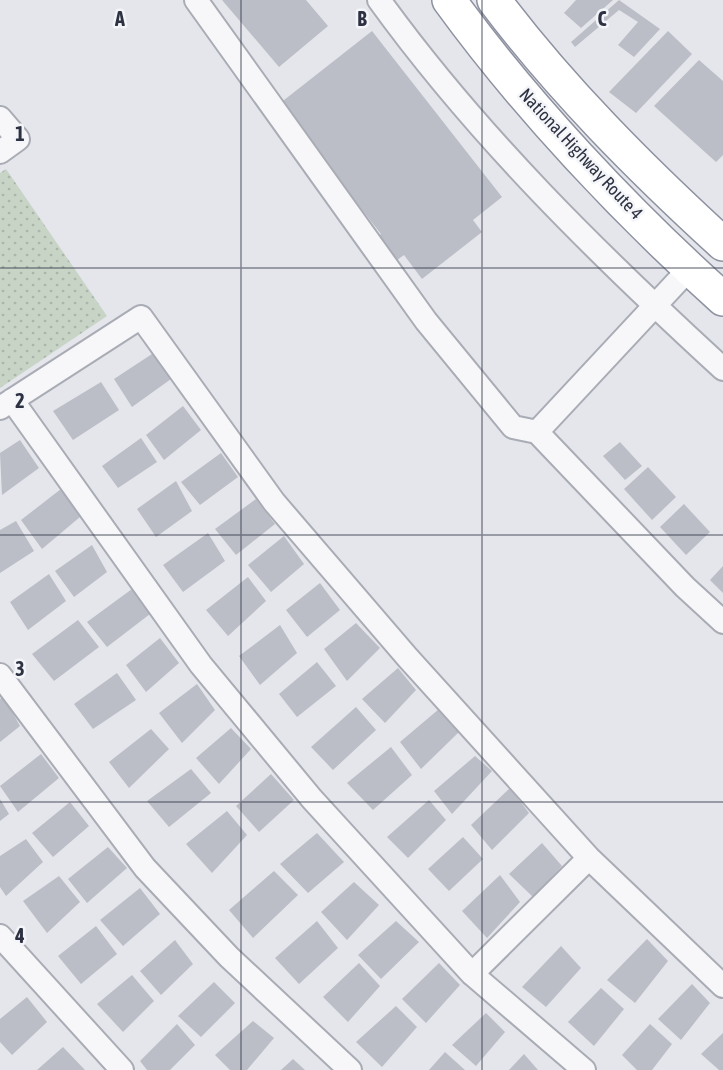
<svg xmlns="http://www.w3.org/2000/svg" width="723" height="1070" viewBox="0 0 723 1070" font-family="'Asap Condensed',sans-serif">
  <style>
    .park { fill: url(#park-dots) }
    .building { fill: #bcbec7 }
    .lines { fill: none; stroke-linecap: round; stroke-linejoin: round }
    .minor-casing { stroke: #a9acb5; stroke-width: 26 }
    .trunk-casing { stroke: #8d91a0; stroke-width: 36 }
    .minor { stroke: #f7f7f9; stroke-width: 22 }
    .trunk { stroke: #fff; stroke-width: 33 }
    .grid { fill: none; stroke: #2d3141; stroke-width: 1.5; stroke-opacity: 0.55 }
    .labels { text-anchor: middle; stroke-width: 5; stroke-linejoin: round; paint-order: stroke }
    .street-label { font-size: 18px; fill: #2d3141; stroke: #f4f5f8 }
    .grid-label { font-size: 20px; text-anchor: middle; font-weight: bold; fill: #2d3141; stroke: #f4f5f8; stroke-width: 5; stroke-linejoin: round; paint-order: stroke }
  </style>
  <defs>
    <pattern id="park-dots" width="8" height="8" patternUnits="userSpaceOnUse" patternTransform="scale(1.5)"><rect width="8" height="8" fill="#c7d4c6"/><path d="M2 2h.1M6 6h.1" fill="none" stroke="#abb6ab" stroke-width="1.8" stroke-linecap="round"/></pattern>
  </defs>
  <rect width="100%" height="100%" fill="#e4e6eb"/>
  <!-- park -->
  <path class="park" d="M6 169 107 316 0 388V173Z"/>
  <!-- building -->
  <path class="building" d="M222 0H306L328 26 279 67Z
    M576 0H613L581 28 564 13Z
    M619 0 660 29 634 57 618 45 638 22 619 10 575 47 571 42Z
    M372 31 502 197 473 220 482 232 422 279 404 255 393 263 374 239 381 234 279 104Z
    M668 31 692 54 636 113 609 92Z
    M699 60 723 81V155L716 162 654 106Z
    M155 352 171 379 132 407 114 379Z
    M101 382 119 410 73 440 53 411Z
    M183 406 201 430 164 460 146 435Z
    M141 438 157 462 118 488 102 466Z
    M20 440 39 468 2 495 0 453Z
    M620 442 642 466 625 480 603 456Z
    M221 453 238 477 200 505 181 482Z
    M648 467 676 497 652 520 624 489Z
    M176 481 192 511 156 537 137 509Z
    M61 489 80 517 42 549 21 520Z
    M256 499 275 524 236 555 215 529Z
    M684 504 710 532 686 555 660 527Z
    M16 521 34 551 0 573V530Z
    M208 533 225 561 183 592 163 565Z
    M284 536 304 564 271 592 248 565Z
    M92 545 107 572 74 597 55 571Z
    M723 566V593L710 580Z
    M49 574 66 601 28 630 10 602Z
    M248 577 266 601 228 636 206 610Z
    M320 583 340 610 307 637 286 610Z
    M132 589 150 614 107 647 87 622Z
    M78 620 99 647 54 681 32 654Z
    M356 623 380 648 347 681 324 649Z
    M280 625 297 653 260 685 239 656Z
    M160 638 179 663 146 692 126 665Z
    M317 662 336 686 297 717 279 694Z
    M398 668 416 690 385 723 362 699Z
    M117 673 136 700 93 729 74 704Z
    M197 684 215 710 182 743 159 713Z
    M4 697 20 726 0 742V699Z
    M356 707 376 730 333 770 311 747Z
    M439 709 459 732 421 769 400 742Z
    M231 728 251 749 219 784 196 758Z
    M151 729 169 749 129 788 109 762Z
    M391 747 412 775 373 810 347 783Z
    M41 754 59 778 18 812 0 786Z
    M475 756 492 771 452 814 434 791Z
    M191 769 211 793 169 827 147 801Z
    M271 774 294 800 259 832 236 806Z
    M510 788 529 813 492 850 471 825Z
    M0 799 9 814 0 821Z
    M429 800 446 820 408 858 387 837Z
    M70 802 89 826 53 857 32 833Z
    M227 811 247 835 212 873 186 844Z
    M317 833 344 862 308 893 280 864Z
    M463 837 483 859 449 891 428 869Z
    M26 839 43 862 6 896 0 887V856Z
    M542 843 562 866 533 897 509 874Z
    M108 847 127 868 87 903 68 879Z
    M274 871 298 895 253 938 229 910Z
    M500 875 520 902 487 938 462 911Z
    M59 876 80 902 47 933 23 901Z
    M354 882 379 905 347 940 321 912Z
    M140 888 160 914 123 946 100 920Z
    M317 921 338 948 299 984 275 958Z
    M396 921 419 942 381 979 358 955Z
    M96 926 117 954 81 984 58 956Z
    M647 939 668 961 635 1003 607 980Z
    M175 940 193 964 161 995 140 971Z
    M561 946 581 968 546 1007 522 987Z
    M359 963 380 986 348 1022 323 997Z
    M439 963 460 985 426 1023 402 999Z
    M132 975 154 1001 123 1032 97 1004Z
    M214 982 235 1003 201 1037 178 1016Z
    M692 984 710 1003 681 1040 658 1019Z
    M601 988 624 1009 594 1046 568 1022Z
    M27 997 47 1022 12 1055 0 1042V1019Z
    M396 1006 417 1027 382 1067 356 1042Z
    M486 1013 505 1032 476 1066 452 1045Z
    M253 1021 274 1038 247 1070H230L215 1055Z
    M177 1024 195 1045 170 1070H147L140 1061Z
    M650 1024 672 1044 652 1070H637L622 1055Z
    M723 1033V1070H719L701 1054Z
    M63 1047 85 1070H37Z
    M445 1052 465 1070H429Z
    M524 1054 538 1070H509Z
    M293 1059 305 1070H281Z"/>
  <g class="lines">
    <!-- minor casing -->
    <g class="minor-casing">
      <path id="minor" d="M196 0 426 321 513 427 537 432
        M379 0C478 137 599 255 723 369
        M0 118 18 139 0 152
        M689 269 537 432 685 587 723 622
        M12 400 201 665 312 799 472 974 584 1070
        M0 408 141 317 274 502 408 658 589 858 723 986
        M0 675 145 868 229 957 350 1070
        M0 936 122 1070
        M472 974 589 858"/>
    </g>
    <!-- trunk casing -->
    <g class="trunk-casing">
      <path id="trunk" d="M449 0C526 106 626 212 723 299
        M494 0C561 89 641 169 723 244"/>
    </g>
    <!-- minor -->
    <use href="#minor" class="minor"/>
    <!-- trunk -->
    <use href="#trunk" class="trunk"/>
  </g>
  <!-- grid -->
  <path class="grid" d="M241 0V1070M482 0V1070M0 268H723M0 535H723M0 802H723"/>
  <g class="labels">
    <!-- street labels -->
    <g class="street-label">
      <text transform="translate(581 154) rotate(47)" y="6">National Highway Route 4</text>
    </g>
  </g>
  <g class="grid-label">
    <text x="120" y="26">A</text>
    <text x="362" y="26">B</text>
    <text x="602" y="26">C</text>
    <text x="20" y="141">1</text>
    <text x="20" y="408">2</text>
    <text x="20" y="676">3</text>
    <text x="20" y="943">4</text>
  </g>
</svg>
